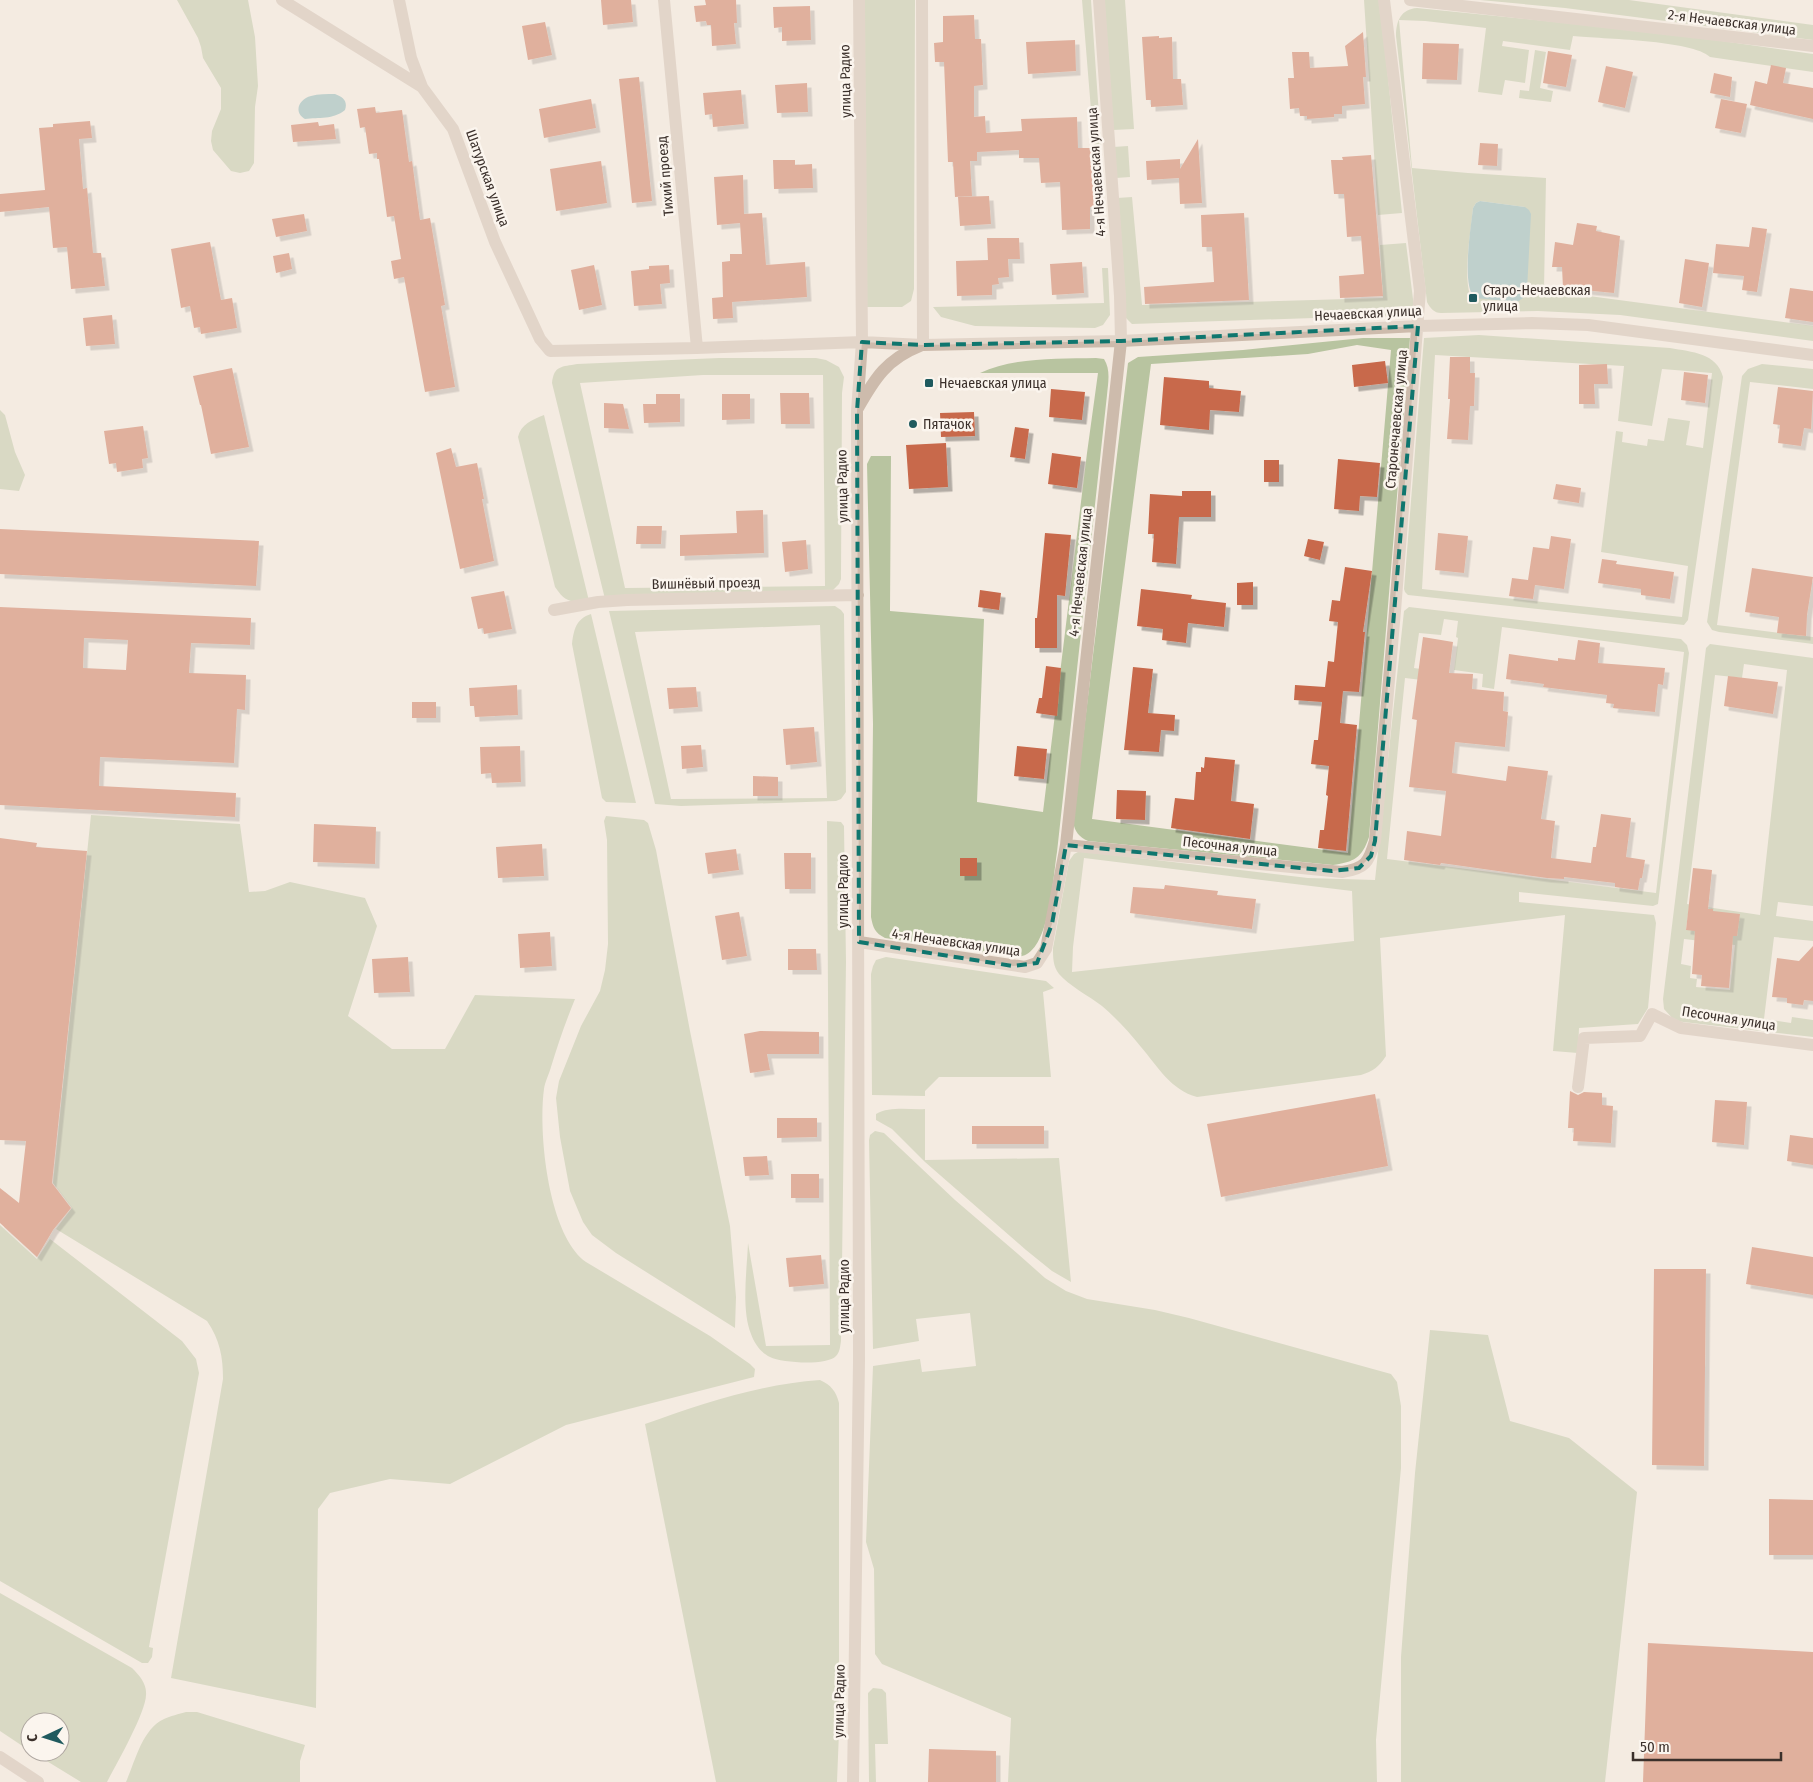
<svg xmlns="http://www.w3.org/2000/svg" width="1813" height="1782" viewBox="0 0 1813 1782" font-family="'Fira Sans Condensed',sans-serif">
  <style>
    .green { fill: #b8c4a0; fill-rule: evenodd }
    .water { fill: #7fb0b2 }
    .building { fill: #c8694b; fill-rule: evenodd; filter: url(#shadow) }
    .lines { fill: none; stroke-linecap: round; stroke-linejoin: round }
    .minor { stroke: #cdbbac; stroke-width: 12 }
    .marked { fill: none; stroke: #0f766e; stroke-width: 4; stroke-dasharray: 10 6; stroke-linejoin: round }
    .poi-dot { fill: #1f5a5e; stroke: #fbf5ee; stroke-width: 2 }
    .labels { text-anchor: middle; stroke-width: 5; stroke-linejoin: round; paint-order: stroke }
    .street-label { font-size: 14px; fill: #3b302b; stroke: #fbf5ee }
    .poi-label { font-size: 14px; fill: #3b302b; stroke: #fbf5ee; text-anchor: start }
  </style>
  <defs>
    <filter id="shadow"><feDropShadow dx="4.5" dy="4.5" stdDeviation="0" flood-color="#0004"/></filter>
  </defs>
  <rect width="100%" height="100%" fill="#f4ebe1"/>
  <!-- green -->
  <path class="green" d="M177 0H248L255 37 258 86 255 107 254 163 249 171 240 173 231 171 213 150 211 141 212 131 221 109V88L203 58 201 47 198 38Z
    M864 0H915L914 289 911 301 902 307H867Z
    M1082 0H1091L1102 159H1095Z
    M1104 0H1125L1134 129 1113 130Z
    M1364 0H1380L1402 213 1378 215Z
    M1480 0H1629L1813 25V40L1565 8Z
    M1417 8 1673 34 1813 54V72L1710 57C1693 40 1601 39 1573 36L1570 50 1503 41 1502 46 1529 50 1525 83 1505 80 1502 95 1478 92 1486 28 1425 21 1399 20 1412 168 1468 173 1546 178 1544 290 1813 326V341L1620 315 1538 311 1441 313C1434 313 1430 308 1427 302L1396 36C1396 21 1401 9 1417 8ZM1480 201 1525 207 1470 295C1463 272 1471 232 1473 208L1476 203Z
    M1535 50 1546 52 1540 88 1553 91 1551 102 1519 98 1520 90 1529 91Z
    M1128 146 1130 177 1116 178 1113 147Z
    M1132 197 1142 305 1383 298 1380 245 1406 243 1414 307 1410 314 1402 315 1132 324 1126 318 1117 198Z
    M1102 268H1108L1110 315 1103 325 1095 328 975 326 941 317 933 307 1104 303Z
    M1479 335 1670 348C1692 352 1717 353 1723 377L1688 620 1684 625 1408 595 1405 592 1404 589 1424 338ZM1435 355 1624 366 1618 421 1652 426 1662 369 1712 373 1703 448 1686 445 1690 421 1668 418 1664 441 1648 439 1647 446 1622 442 1623 432 1616 431 1601 552 1688 566 1682 617 1422 589Z
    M1363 338H1410L1369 837C1362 858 1354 862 1333 865L1088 841C1079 837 1075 832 1073 822L1128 363 1138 357 1243 350ZM1357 345 1391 350 1348 853 1092 819 1151 364 1308 354Z
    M719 358H816L826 360 839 367 844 377 842 393 841 579 839 584 833 590 605 599 552 383C554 365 562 367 577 364ZM703 375H823L825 586 625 588 580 383Z
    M1096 358 1104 359C1111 370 1108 383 1107 395L1057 852C1053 877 1050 941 1027 954 1024 956 1019 957 1015 957L885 938C875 933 873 928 871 917L873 724 867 464 871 456H891L890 611 984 619 977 802 1043 812 1087 453 1098 373H980C1014 357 1058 359 1096 358Z
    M1762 364 1813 369V389L1750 382 1717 625 1813 637V644L1719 632 1712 630 1707 622 1742 376 1748 369Z
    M0 410 5 415 15 452 25 475 19 491 0 489Z
    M544 415 589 601C570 602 566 603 555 587L518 437C521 424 532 420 544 415Z
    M835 606 841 610 844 614 846 792 841 799 836 801 681 806 655 804 609 611ZM820 625 827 798 671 799 635 632Z
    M1409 607 1681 639 1687 645 1689 653 1658 904 1653 906 1519 892V902L1654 915 1656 923 1648 1008 1638 1024 1579 1028 1578 1053 1553 1051 1565 915 1380 938 1386 1056C1379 1067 1373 1071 1361 1075L1197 1097C1171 1090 1158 1067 1141 1047 1130 1033 1116 1018 1102 1006 1089 996 1068 985 1059 974 1053 966 1053 958 1053 948L1069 861 1074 854 1080 851 1308 878 1375 880 1404 611ZM1444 619 1458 621 1456 637 1458 638 1454 670 1483 674 1482 687 1494 689 1502 627 1684 652 1656 893 1387 859 1405 678 1447 683 1448 673 1414 668 1419 633 1441 635ZM1084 858 1352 891 1354 941 1072 972 1073 947Z
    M591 614 636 803 606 802 602 798 572 644C574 629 576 619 591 614Z
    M1710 644 1813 658V906L1778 902 1776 916 1813 921V941L1774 937 1764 1019 1791 1023 1792 1017 1813 1020V1037L1675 1021 1664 1009 1663 999 1706 648ZM1744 664 1787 670 1760 915 1687 904 1715 675 1742 678ZM1689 907 1713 909 1710 932 1686 929ZM1684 939 1735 945 1730 990 1696 987 1697 979 1690 978 1691 966 1681 964Z
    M91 815 240 824 249 892 265 891 290 882 365 898 377 926 348 1016 392 1049H445L475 995 575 999C566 1021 558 1044 551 1067 549 1074 545 1082 544 1089 538 1132 548 1235 586 1262L710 1336 750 1364 755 1369 754 1377 566 1425 450 1484 390 1479 330 1493 318 1509 316 1708 171 1678 223 1379C223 1357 220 1340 207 1321L56 1229 72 1208 53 1183Z
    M606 816 644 820 648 823 656 850 690 1031 730 1226 736 1297 735 1328 616 1253 592 1235 583 1222 570 1191 560 1137 556 1098 559 1081 581 1026 600 991 605 970 608 944 607 840 604 821Z
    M827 821 841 822 844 826 846 962 841 1341C840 1347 840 1352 836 1356 827 1366 782 1363 770 1357 761 1353 754 1343 751 1334 741 1309 747 1270 748 1243L766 1346 830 1345Z
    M886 957 1046 981 1054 988 1043 992 1051 1077H939L925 1091V1096L872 1095 871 974 873 966 876 960Z
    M925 1109V1160L1059 1158 1071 1282 1052 1271 1026 1250 925 1162 892 1129 876 1120V1114C890 1106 910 1110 925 1109Z
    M875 1131 884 1133 955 1200 1018 1254 1045 1278 1066 1291 1087 1299 1155 1310 1189 1318 1391 1374 1397 1382 1401 1406V1468L1376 1740 1377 1782H1008L1011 1718 882 1664 875 1654 874 1569 866 1542 873 1366 920 1359 922 1372 976 1366 970 1313 916 1319 919 1341 873 1349 869 1140 870 1135Z
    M0 1225 37 1259 50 1239 182 1341 196 1359 199 1373 149 1647 153 1648 152 1657 148 1663H142L0 1581Z
    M1430 1330 1488 1335 1510 1421 1569 1438 1637 1492 1605 1782H1401V1657L1415 1473Z
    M820 1380C831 1385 836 1391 839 1403V1732L837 1782H716L645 1424C701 1404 760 1384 820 1380Z
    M0 1593 132 1668C140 1676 147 1684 146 1695 146 1712 116 1765 107 1782H81L32 1752H60V1722H30V1751L0 1731Z
    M873 1688 882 1689 886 1693 888 1744H875L876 1782H869L868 1693Z
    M186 1712H197L305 1745 300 1761V1782H126C135 1762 142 1729 164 1719 170 1716 179 1714 186 1712Z"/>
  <!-- water -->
  <path class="water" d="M335 94C343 97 348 101 345 110 333 120 319 117 305 119 293 112 299 99 311 96 318 94 327 94 335 94Z
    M1480 201 1525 207 1529 210 1531 214 1527 290 1523 298 1517 302 1475 298C1461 287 1471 226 1473 208L1476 203Z"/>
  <!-- building -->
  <path class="building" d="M601 0H631L633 22 603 25Z
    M705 0H736L737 23H734L736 44 712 46 711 25H707L706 21 696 22 694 6 706 5Z
    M810 6 811 40 782 41V27L774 28 773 7Z
    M974 15 975 39H981L983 85 974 86V117L985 116 986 133 1022 131 1021 119 1077 117 1078 148H1091L1095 207H1090V229L1062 230 1060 182 1041 183 1039 158H1019V150L977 152V161H970L972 196 955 197 953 162H948L944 62H935L934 43 943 42V16Z
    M545 22 552 55 528 60 522 26Z
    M1363 32 1366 77H1363L1365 104 1342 106V114H1334V117L1307 119V116H1300L1299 108 1290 109 1288 78H1294L1292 52H1309L1310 68 1348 66 1345 46Z
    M1159 36V38L1172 37 1173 79H1181L1183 105 1151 107V100H1146L1142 37Z
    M1075 40 1076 71 1028 74 1026 42Z
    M1423 43 1459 44 1457 80 1422 79Z
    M1548 51 1572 55 1566 87 1543 83Z
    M1771 65 1786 68 1783 83 1813 88V119L1750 105 1755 81 1767 84Z
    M1606 66 1633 72 1625 108 1598 102Z
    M1714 73 1732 77 1730 97 1710 93Z
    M639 77 652 201 632 203 619 79Z
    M807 83 808 112 777 113 775 85Z
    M741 90 744 124 713 127 712 114 705 115 703 93Z
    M591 99 596 128 544 138 539 109Z
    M1721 99 1747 104 1741 133 1715 128Z
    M375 107 376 113 402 110 409 162 412 161 420 220 430 218 445 305 441 306 455 387 425 392 404 277 394 279 391 261 401 259 394 216 387 217 379 159H377V153L369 154 365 127 360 128 357 109Z
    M90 121 92 138 79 139 83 189 87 188 93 253H101L105 286 71 289 67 247 53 248 49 207 0 212V194L45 190 39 128 53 127V124Z
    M318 122 319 126 334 124 336 139 293 142 291 125Z
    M1198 139 1202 203 1180 204 1179 178 1147 180 1146 161 1180 159V169Z
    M1480 143 1498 144 1497 166 1478 165Z
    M1371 155 1383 296 1340 298 1339 276 1364 274 1361 236 1347 237 1344 194H1334L1331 160H1343L1342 157Z
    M773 160H795V165L812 164 813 188 774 189Z
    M601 161 607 203 556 211 550 169Z
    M743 175 744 214 762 213 766 265 805 262 807 297 732 302 733 318 713 319 712 298 723 297 722 262 730 261V254H742L740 223 717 225 714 177Z
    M989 196 991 224 960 226 958 197Z
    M1244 213 1249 300 1145 304 1144 287 1214 282 1212 247H1202L1201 215Z
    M304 214 307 231 276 237 272 219Z
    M1577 223 1597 226 1596 231 1620 236 1614 293 1563 288 1562 267H1552L1555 242 1573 245Z
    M1752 227 1767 229 1757 292 1742 290 1744 276 1713 273 1716 244 1749 247Z
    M987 238H1019L1020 259H1008L1009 277 998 278 999 284 992 285V295L957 296 956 261 988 260Z
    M210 242 221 300 232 298 237 328 201 334 200 327 194 328 190 306 181 308 171 249Z
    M289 253 292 269 276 273 273 256Z
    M1685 259 1709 263 1702 307 1679 303Z
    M1082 262 1084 293 1052 295 1050 264Z
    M594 265 602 305 579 310 571 270Z
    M669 265 670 283 660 284 662 304 634 306 631 271 649 269V266Z
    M1790 288 1813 291V322L1785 318Z
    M112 315 115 344 86 346 83 318Z
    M1450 357H1470V373H1475L1474 406H1470L1468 440 1447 439 1450 399H1448Z
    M1385 361 1388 383 1354 387 1352 365Z
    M1607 364 1608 384H1594L1595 404H1579V365Z
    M232 368 249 447 211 454 201 405H200L193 376Z
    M1684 372 1708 375 1705 403 1681 400Z
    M1164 377 1209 381V388L1241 391 1239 412 1210 410 1209 430 1160 425Z
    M1778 387 1813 391 1811 429 1804 428 1801 446 1778 443 1780 425 1773 424Z
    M1051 389 1085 392 1082 420 1049 417Z
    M780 393H809L810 424H781Z
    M656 394H680V422L644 423 643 404H656Z
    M722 394H750V419L722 420Z
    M604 403 623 404 629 429 604 428Z
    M974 412 975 436 941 437 940 413Z
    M143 426 148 458 142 459 143 468 117 472 116 463 109 464 104 431Z
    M1015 427 1029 429 1025 459 1010 457Z
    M946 443 948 487 909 489 906 445Z
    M451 448 456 467 477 463 484 499H482L494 561 460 569 436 453Z
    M1052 453 1081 457 1077 488 1048 484Z
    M1338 459 1380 463 1377 497 1360 496 1359 511 1334 509Z
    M1264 460H1279V482H1264Z
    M1556 484 1581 488 1579 503 1553 499Z
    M1182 491H1211V517H1179L1176 564 1152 562 1154 534H1148L1150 494 1182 496Z
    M763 510 764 553 680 556V535L737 533 736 511Z
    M637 526H662L661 544H636Z
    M0 529 259 541 256 586 0 574Z
    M1045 533 1071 535 1065 596 1057 595V648H1035V618H1037Z
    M1438 533 1468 536 1464 573 1435 570Z
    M1551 536 1571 539 1564 589 1535 585 1533 599 1509 596 1512 578 1528 580 1533 547 1549 549Z
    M1308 539 1324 542 1320 560 1304 556Z
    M806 540 808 569 785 572 782 542Z
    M1602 559 1617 561 1616 564 1674 572 1670 599 1641 595V589L1598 583Z
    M1345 567 1372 571 1363 632H1365L1359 692 1343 691 1340 723 1357 725 1346 851 1318 848 1320 830H1324L1328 796 1326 795 1329 766 1311 764 1314 740H1318L1322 702 1294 700 1295 685 1325 687 1328 661 1334 662 1338 622 1329 621 1332 600 1340 601Z
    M1752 568 1813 577 1807 615 1806 636 1777 633 1779 617 1745 612Z
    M1253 582V605H1237V583Z
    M1141 589 1192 595 1191 599 1226 603 1224 627 1188 623 1186 643 1162 640 1163 629 1137 626Z
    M980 590 1001 593 999 610 978 607Z
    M504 591 512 629 484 634 483 628 478 629 471 597Z
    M0 607 251 618 250 645 191 643 189 673 246 675 245 710 237 709 234 763 100 757 99 786 236 793 235 817 0 805ZM84 638 128 640 126 670 83 668Z
    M1423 637 1453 642 1449 673 1473 674 1472 689 1504 692 1503 711 1508 712 1505 747 1455 742 1452 773 1506 781 1508 766 1548 771 1541 819 1555 821 1551 858 1591 863 1593 847H1596L1601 814 1631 818 1626 857 1645 860 1642 878H1640L1638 890 1615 887V883L1564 877V879L1547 878 1441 863 1440 865 1404 860 1407 831 1441 836 1446 791 1409 787 1417 720 1412 719Z
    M1578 640 1600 643 1598 663 1665 668 1663 685 1658 684 1655 712 1613 708 1614 704 1606 703 1607 695 1543 687 1544 684 1506 679 1509 654 1558 661V658L1575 660Z
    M1046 666 1061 668 1057 716 1036 713 1039 698H1042Z
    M1133 667 1153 669 1148 713 1175 715 1174 731 1161 730 1159 752 1124 750Z
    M1728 676 1778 682 1773 714 1724 706Z
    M517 685 518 715 475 717 474 706H470L469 688Z
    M696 687 698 707 669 709 667 688Z
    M412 702H436V718H412Z
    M814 727 817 762 786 765 783 729Z
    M701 745 703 767 682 769 681 746Z
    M520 746 521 782 492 783 491 773 481 774 480 747Z
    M1017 746 1047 749 1044 779 1014 776Z
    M1205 757 1235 760 1231 801 1254 804 1250 839 1171 828 1175 798 1194 800 1196 772H1201V767L1204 768Z
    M753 776 778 777V796H753Z
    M1117 790 1146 791 1145 820 1116 819Z
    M314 824 376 827 375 864 313 862Z
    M0 838 37 843 36 847 87 851 52 1183 71 1208 53 1230 37 1257 0 1223V1188L19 1203 26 1141 0 1140Z
    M542 844 544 876 498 878 496 847Z
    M736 849 739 870 708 874 705 853Z
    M784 853H811V889H785Z
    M960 858H977V876H960Z
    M1693 868 1712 870 1708 909H1713V911L1740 914 1737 936H1733L1729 988 1701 986 1702 975 1692 974 1695 931 1686 930Z
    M1165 885 1218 891 1217 895 1256 899 1252 929 1130 913 1133 887 1164 889Z
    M739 912 747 956 722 960 715 916Z
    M550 932 552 966 520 968 518 934Z
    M1813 946V1001L1804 1000 1803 1005 1787 1003V998L1772 997 1777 958 1799 961Z
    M788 949H816L817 970H788Z
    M408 957 410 992 374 993 372 959Z
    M760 1031 819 1032V1054H767L770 1070 750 1073 744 1034Z
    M1570 1091 1578 1095 1584 1092 1602 1093V1105L1613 1106 1611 1143 1573 1141 1574 1128H1568Z
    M1375 1094 1388 1166 1221 1197 1207 1124Z
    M1715 1100 1747 1102 1744 1145 1712 1142Z
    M777 1118H817V1137L777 1138Z
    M972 1126H1044V1144H972Z
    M1790 1135 1813 1138V1165L1787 1161Z
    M767 1156 769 1175 745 1176 743 1157Z
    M791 1174H819V1198H791Z
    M1752 1247 1813 1257V1295L1746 1284Z
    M821 1255 824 1284 789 1287 786 1258Z
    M1654 1269H1706L1704 1466 1652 1465Z
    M1769 1499 1813 1500V1555H1769Z
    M1648 1643 1813 1652V1782H1643Z
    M929 1749 996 1751V1782H928Z"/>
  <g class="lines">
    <!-- minor -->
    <path class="minor" d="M282 0 422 87 453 129 495 242 540 339 550 351 697 348 862 342 923 345 1121 341 1418 326 1532 323 1588 325 1813 355
      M399 0 411 58 422 87
      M664 0 697 348
      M922 0 923 345
      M1410 0 1813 46
      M858 408C875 378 887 359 920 346
      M554 610 598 602 627 600 858 595
      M1066 845 1342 872C1365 869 1369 862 1375 841L1395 611 1420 291 1384 0
      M859 942 1025 967 1037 963 1046 949 1066 845 1121 341 1120 296 1099 0
      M1578 1087 1584 1038 1640 1036 1652 1014 1681 1028 1813 1045
      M0 1757 38 1782
      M853 1782 859 1361 857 411 862 342 859 0"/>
  </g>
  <!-- marked area -->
  <path d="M0 0H1813V1782H0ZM1418 326 1375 841 1371 856 1359 868 1332 871 1066 845 1052 924 1037 963 1013 966 859 942 857 411 862 342 923 345 1121 341Z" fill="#f4ebe1" fill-opacity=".55" fill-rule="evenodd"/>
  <path class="marked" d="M1418 326 1375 841 1371 856 1359 868 1332 871 1066 845 1052 924 1037 963 1013 966 859 942 857 411 862 342 923 345 1121 341Z"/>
  <!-- markers -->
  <g class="poi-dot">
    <rect x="1468" y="293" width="10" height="10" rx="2.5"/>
    <rect x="924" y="378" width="10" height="10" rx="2.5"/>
    <circle cx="913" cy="424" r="5"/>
  </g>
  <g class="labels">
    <!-- street labels -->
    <g class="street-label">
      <text transform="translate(1732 22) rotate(7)" y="5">2-я Нечаевская улица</text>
      <text transform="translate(845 81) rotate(-91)" y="5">улица Радио</text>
      <text transform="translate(1096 172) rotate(-94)" y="5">4-я Нечаевская улица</text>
      <text transform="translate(665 176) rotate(-95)" y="5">Тихий проезд</text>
      <text transform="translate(488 178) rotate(70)" y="5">Шатурская улица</text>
      <text transform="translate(1368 313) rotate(-3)" y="5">Нечаевская улица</text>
      <text transform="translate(1396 419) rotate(-85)" y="5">Старонечаевская улица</text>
      <text transform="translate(842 486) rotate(-91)" y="5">улица Радио</text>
      <text transform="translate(1080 572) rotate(-84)" y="5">4-я Нечаевская улица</text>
      <text transform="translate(706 583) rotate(-1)" y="5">Вишнёвый проезд</text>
      <text transform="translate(1230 846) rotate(6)" y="5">Песочная улица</text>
      <text transform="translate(843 891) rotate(-90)" y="5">улица Радио</text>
      <text transform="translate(956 942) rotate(8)" y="5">4-я Нечаевская улица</text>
      <text transform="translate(1729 1018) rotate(9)" y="5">Песочная улица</text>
      <text transform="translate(844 1296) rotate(-90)" y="5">улица Радио</text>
      <text transform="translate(839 1701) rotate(-89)" y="5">улица Радио</text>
    </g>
    <!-- poi labels -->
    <g class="poi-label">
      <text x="1483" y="295">Старо-Нечаевская<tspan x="1483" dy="16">улица</tspan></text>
      <text x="939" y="388">Нечаевская улица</text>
      <text x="923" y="429">Пятачок</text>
    </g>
  </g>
  <!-- north arrow -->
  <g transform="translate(45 1737) rotate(266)"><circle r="24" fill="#fbf5ee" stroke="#aea6a0"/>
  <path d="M0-4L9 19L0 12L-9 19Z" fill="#1f5a5e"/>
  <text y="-8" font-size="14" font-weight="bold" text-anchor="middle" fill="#3b302b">С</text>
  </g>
  <!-- scale -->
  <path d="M1633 1752v8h148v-8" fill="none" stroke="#3b302b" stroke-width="2.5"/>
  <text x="1640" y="1752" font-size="15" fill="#3b302b" stroke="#fbf5ee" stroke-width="4" paint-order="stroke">50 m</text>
</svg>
